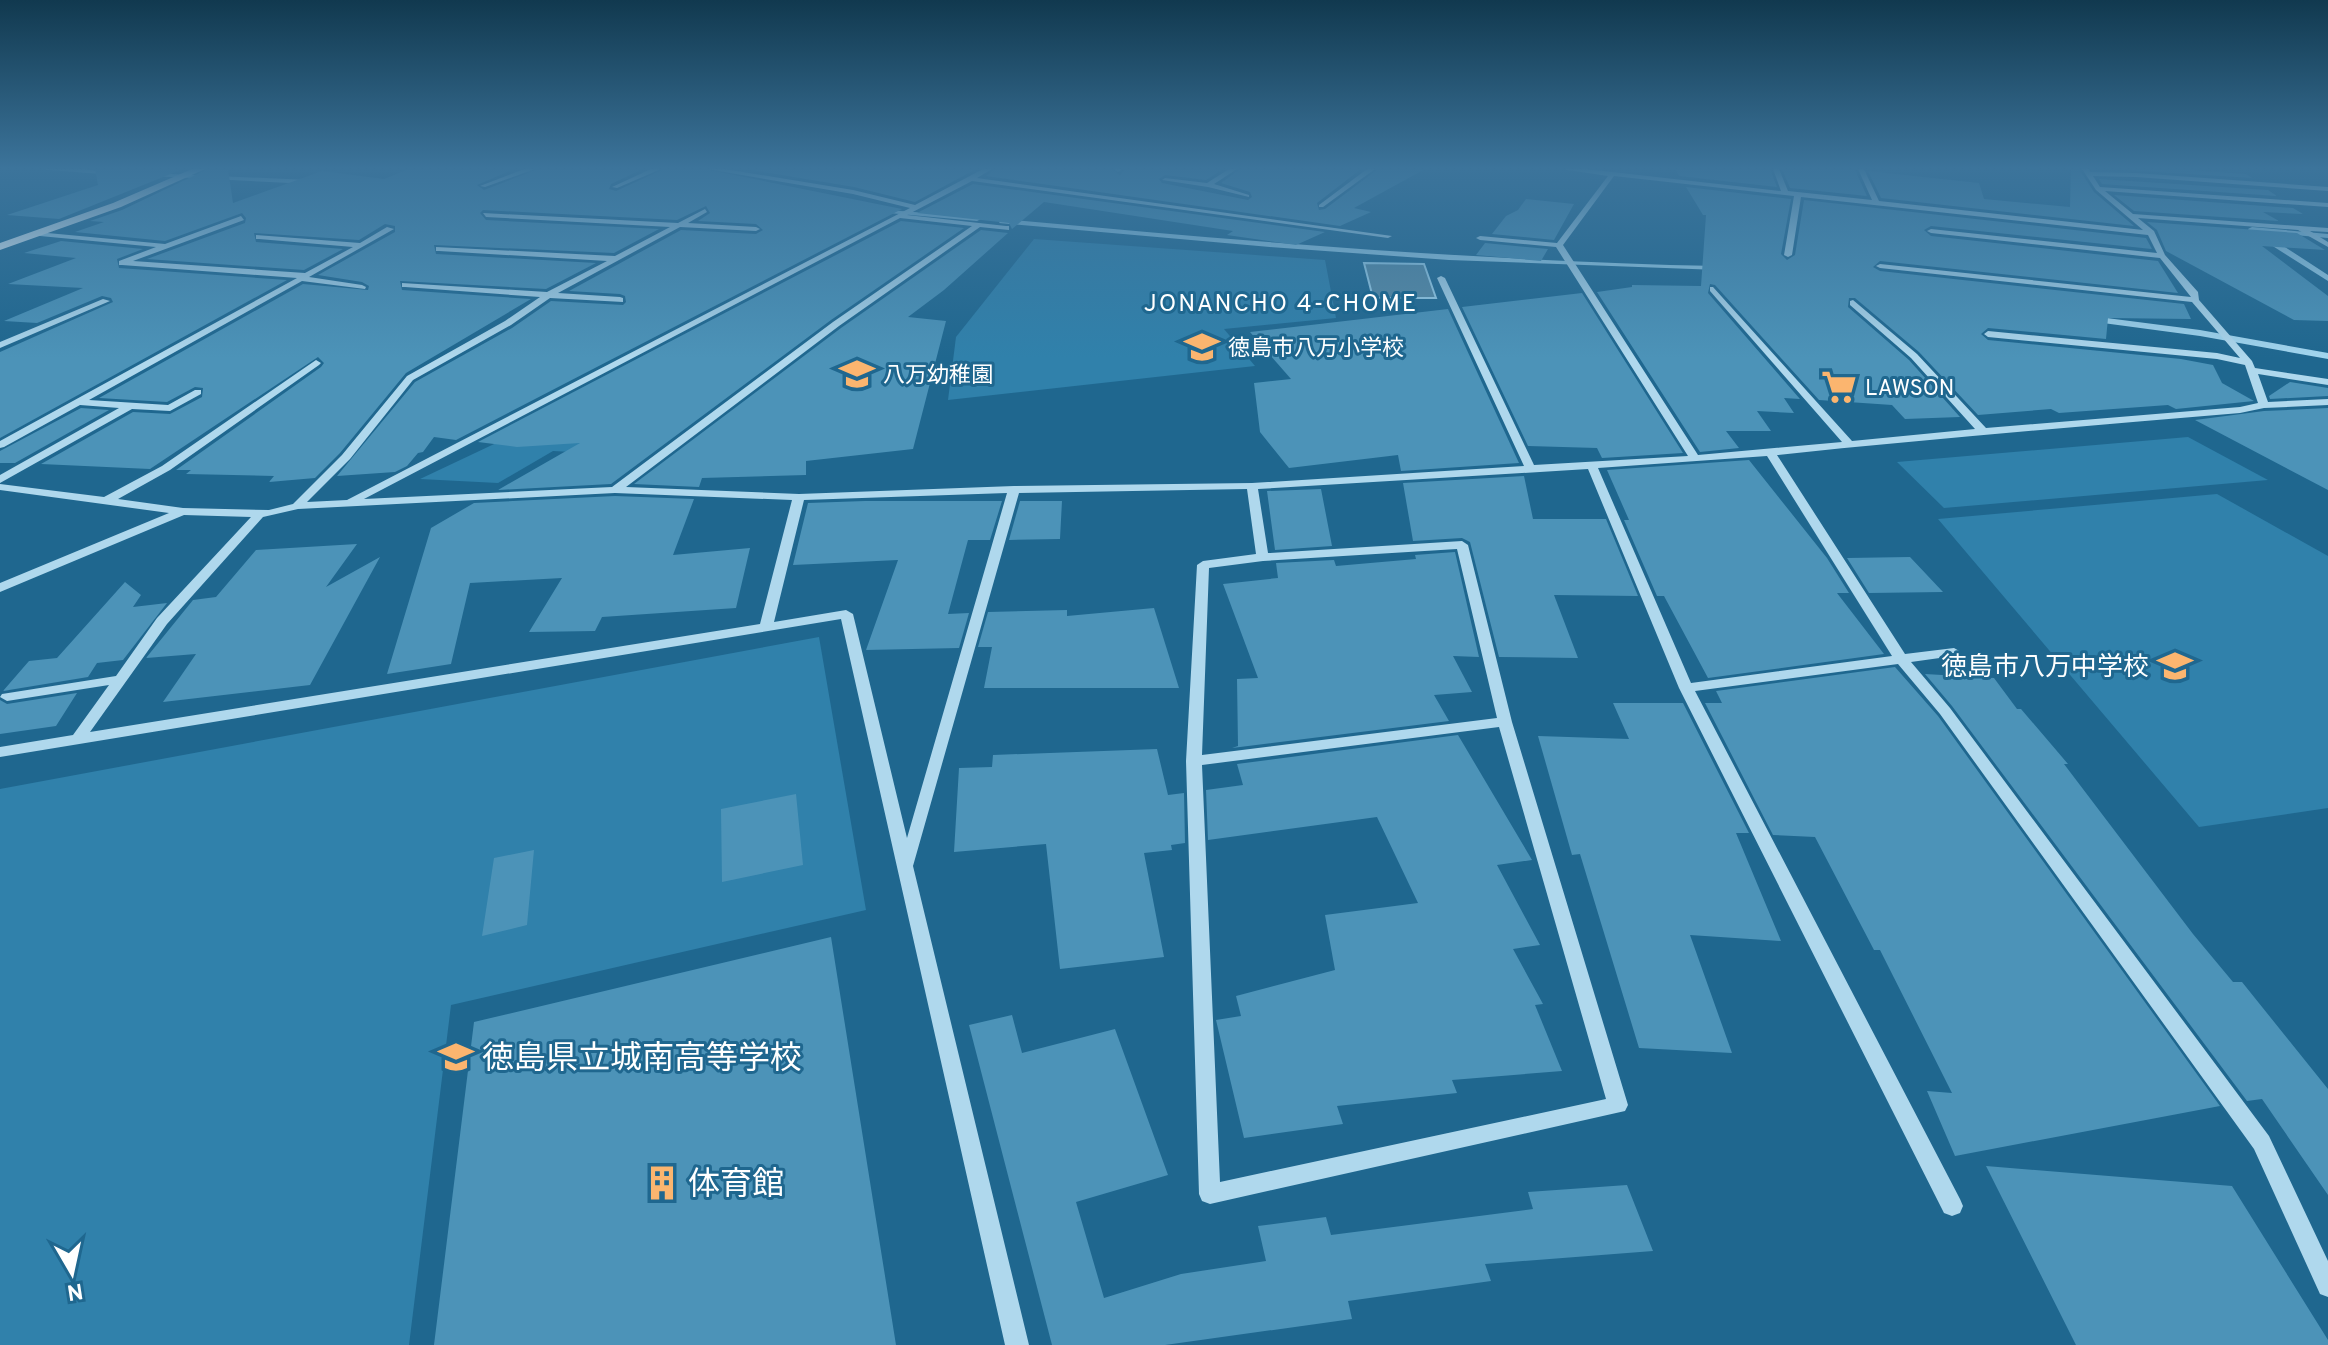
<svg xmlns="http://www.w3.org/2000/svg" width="2328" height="1345" viewBox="0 0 2328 1345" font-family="Overpass,'Noto Sans JP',sans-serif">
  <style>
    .green { fill: #3081ab }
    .water { fill: #598ba5; stroke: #a2d5ee; stroke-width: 2 }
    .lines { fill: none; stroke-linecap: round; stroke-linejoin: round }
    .stream { fill: #a2d5ee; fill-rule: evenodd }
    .building { fill: #4c93b8 }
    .minor { fill: #afd8ed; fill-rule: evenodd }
    .major { fill: #f5fbff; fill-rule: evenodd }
    .labels { text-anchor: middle; stroke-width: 6; stroke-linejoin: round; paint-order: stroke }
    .far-poi-label { font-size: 22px; fill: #fff; stroke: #1f678f; text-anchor: start }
    .far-neighbourhood-label { font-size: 24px; letter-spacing: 2px; fill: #fff; stroke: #1f678f }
    .poi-label { font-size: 26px; fill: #fff; stroke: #1f678f; text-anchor: end }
    .near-poi-label { font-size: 32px; fill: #fff; stroke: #1f678f; text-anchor: start }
  </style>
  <rect width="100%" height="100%" fill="#1f678f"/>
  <!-- green -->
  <path class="green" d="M1034 239 1325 260 1336 318 1224 329 1255 366 948 400 956 337Z
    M530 427 620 437 591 453 553 451 498 483 420 479Z
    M2188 437 2268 480 1944 508 1897 462Z
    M2217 494 2328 556V808L2199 827 1938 519Z
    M819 637 866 910 451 1005 409 1345H0V789Z"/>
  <!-- water -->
  <path class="water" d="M1364 263 1424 264 1436 298H1373Z"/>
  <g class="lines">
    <!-- stream -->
    <path class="stream" d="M35 169H84L118 173 115 175Z
      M149 173 310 180 313 182 310 184 151 176Z
      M876 209 977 217 981 219 977 221 878 212Z
      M1002 219C1241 241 1479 261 1719 266L1723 268 1719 270 1449 260 1270 247 999 223Z
      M2252 227 2328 234V238L2262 232 2328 275V281L2249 231 2248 229Z
      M2091 316 2200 330 2328 353V359L2200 336 2088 321V317Z"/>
  </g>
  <!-- building -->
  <path class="building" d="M95 169H183L59 219 7 215 98 185Z
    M208 169H228L233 203 322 171 384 179 409 169H514L477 185 484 190 538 169H643L611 184 609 189 616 191 664 169H704L902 209 456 440 434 437 423 452 418 453 407 466 395 472 337 476 415 382 512 328 551 301 623 305 626 302 625 296 620 294 569 291 681 230 756 234 763 230 756 224 698 221 710 213 706 206 677 220 483 210 480 213 486 220 659 229 614 253 434 245 436 254 596 263 546 289 400 281 402 290 531 299 406 373 340 453 315 478 269 482 274 476 186 474 191 470H176L321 367 324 363 318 357 150 469 41 464 133 412 170 414 202 397 203 388 195 387 167 402 99 398 303 284 368 290 369 286 362 282 318 275 395 232V226L385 224 359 240 254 233 256 242 343 249 304 270 147 259 245 223 246 218 242 213 165 241 75 232 104 222 90 221 122 210Z
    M746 169H976L915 202 854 187Z
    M995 169H1112L1120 175 1126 169H1223L1206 180 1165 175 1159 179 1162 183 1248 200 1252 197 1250 192 1221 183 1240 169H1361L1317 203 1319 210 1325 209 1378 169H1425L1354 208 1371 212 1340 226 986 176Z
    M1675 169H1770L1777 187 1679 176Z
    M1782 169 1855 170 1867 196 1790 188Z
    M2071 169H2079L2094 192 2134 226 1881 198 1868 171 1979 183 1984 199 2070 207Z
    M2112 169H2174L2246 174 2252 178Z
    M2099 179 2268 190 2277 196 2102 184Z
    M973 184 1325 232 1296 245 1227 235 1233 231 1044 202 1012 229 1009 223 917 213Z
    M1686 187 1791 199 1781 254 1787 260 1795 255 1804 200 2146 238 2152 249 1931 226 1924 230 1931 236 2158 261 2178 293 1880 261 1873 267 1880 271 2184 304 2191 319 2108 318 2106 339 1988 328 1981 334 1988 340 2181 359 2213 365 2222 383 2254 401 2176 409 2168 405 2059 413 2051 409 1978 415 1919 352 1855 298H1849L1848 307 1909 360 1960 417 1905 419 1892 405 1819 400 1715 285 1710 284 1708 293 1800 399 1784 398 1794 413 1757 411 1771 431H1726L1739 448 1700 452 1597 292 1632 287V285L1701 286 1706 215H1703Z
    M2114 195 2293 208 2303 214 2263 212 2279 221 2134 211Z
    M1526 199 1574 204 1554 240 1492 234 1506 216 1518 210Z
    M901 221 964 228 831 320 611 484 498 490 580 443 517 447 478 442Z
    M2147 222 2297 233 2325 250 2262 246 2328 296V321L2294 320 2166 251 2157 230Z
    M981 230 1008 233 944 290 908 317 946 321 913 449 806 461V475L702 478 699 487 634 484 841 328Z
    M61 241 143 249 117 259 119 268 287 280 0 438V352L113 302 111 298 102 296 37 323 4 321 83 288 8 284 76 258 24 253Z
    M1485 243 1548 249 1541 261 1476 255Z
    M1582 293 1683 453 1602 458 1597 448 1528 446 1462 307Z
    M1448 309 1519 463 1401 471 1398 455 1289 468 1260 432 1254 383 1291 379 1250 332Z
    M2290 382 2328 388V396L2270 399 2269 396Z
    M81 408 109 410 15 463H0V451Z
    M2328 408V490L2195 420 2264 411Z
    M1749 460 1827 558 1849 593H1837L1884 654 1708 678 1664 596H1657L1624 520H1629L1607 470Z
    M1524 476 1533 519H1606L1638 596 1554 595 1578 658 1499 657 1470 542 1462 538 1413 541 1403 483Z
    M1321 489 1332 546 1275 550 1267 491Z
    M615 496 694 499 673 555 750 548 736 608 602 617 595 631 529 632 562 578 470 583 451 664 387 674 431 528 474 503Z
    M865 501H1002L990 540H968L948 614 969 613 959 648 866 650 898 560 793 565 808 503Z
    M1020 501H1062L1060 539 1009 540Z
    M357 544 326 587 380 557 310 685 163 702 196 654 146 658 193 600 216 597 256 550Z
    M1455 552 1479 657 1453 656 1472 692 1434 695 1449 721 1232 748 1238 746 1237 679 1258 678 1223 584 1278 578 1276 563 1334 560 1336 566 1416 559 1415 555Z
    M1910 557 1943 592 1869 593 1847 558Z
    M125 582 141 595 133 607 167 603 123 660 97 663 88 677 3 691 29 661 57 658Z
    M1154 608 1179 688H984L992 647H978L988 612 1067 610V616Z
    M1895 667 1938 716 2220 1106 1955 1156 1927 1091 1952 1093 1880 950H1874L1815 837 1773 835 1705 703H1722L1716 691Z
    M1925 674 1994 678 2017 709H2021L2068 764H2064L2193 934 2233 982H2242L2328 1089V1195L2262 1099 2247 1101 1952 706Z
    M77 693 56 726 0 734V700L7 704Z
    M1613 703H1683L1749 833H1736L1781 941 1690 935 1732 1053 1639 1048 1580 854 1572 855 1538 736 1629 739Z
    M1458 735 1532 860 1497 865 1540 945 1513 949 1543 1004 1535 1005 1562 1071 1452 1080 1457 1093 1337 1106 1343 1124 1244 1138 1216 1020 1241 1016 1236 996 1335 970 1325 915 1418 903 1377 817 1208 840 1206 790 1243 785 1237 764Z
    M1157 749 1168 795 1184 793 1185 843 1171 845 1172 850 1144 853 1164 957 1060 969 1046 844 954 852 959 768 992 767 993 755Z
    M796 794 803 865 722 882 721 809Z
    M534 850 527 925 482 936 494 858Z
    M831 937 896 1345H434L474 1022Z
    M1012 1015 1022 1053 1115 1029 1168 1175 1076 1202 1104 1298 1181 1274 1266 1261 1258 1226 1326 1217 1331 1235 1533 1209 1528 1192 1627 1185 1653 1251 1485 1264 1491 1281 1348 1301 1352 1319 1165 1345H1052L969 1025Z
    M1986 1166 2232 1186 2328 1340V1345H2076Z"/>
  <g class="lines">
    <!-- minor -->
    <path class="minor" d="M524 169H535L485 187 480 186Z
      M651 169H661L617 188 612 187Z
      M707 169H725L853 190 915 205 983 169H992L977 178 1392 236 1388 238 972 181 907 215 1006 226H1009V230L980 227 839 326 626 487 799 494 1014 486 1252 483 1524 466 1437 278 1441 276 1445 278 1534 465 1688 456 1556 247 1480 240 1476 238 1480 236 1557 243 1608 176 1561 169H1586L1781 191 1773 169H1779L1788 191 1872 200 1858 169H1864L1879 201 2143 230 2096 190 2082 169H2089L2090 172 2136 173 2328 187V191L2136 177 2093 176 2100 187 2328 203V207L2105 191 2133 214 2328 228V232L2310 231 2328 242V247L2298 230 2138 218 2154 231 2165 255 2198 292 2199 300 2252 361 2255 368 2328 379V385L2258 374 2268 402 2328 399V405L2264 408 2240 413C2085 426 1930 439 1777 455L1905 654 1954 648 1961 652 1954 656 1911 662 1950 708 2269 1136 2328 1261V1297L2320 1294 2254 1149 1940 714 1898 664 1695 691 1960 1199 1963 1206 1960 1213 1952 1216 1944 1213 1679 688 1588 469 1258 489 1268 553 1462 541 1468 545 1512 722 1628 1105 1625 1111 1210 1204 1202 1201 1199 1194 1186 761 1197 565 1203 561 1256 554 1247 489 1019 493 913 866 1029 1345H1005L841 619 0 757V747L73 735 109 685 7 701 0 697 2 694 116 676 157 618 251 517 184 515 0 592V583L169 513 0 490V484L104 497 162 466 316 360 321 363 319 365 170 470 118 499 183 508 269 510 293 504 342 455 407 376 505 321 540 297 405 287H402V283L547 292 607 261 439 251H436V247L615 256 670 227 486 217 483 213 678 223 705 209 707 212 688 223 756 227 760 229 756 231 680 227 558 293 620 297 623 298V302L550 298 511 325 413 380 350 459 307 502 347 500 910 208 853 194ZM1614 176 1794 196 1784 255 1788 257 1792 255 1801 197 2148 235 2157 253 1931 229 1927 231 1931 233 2160 258 2191 297 1880 264 1876 266 1880 268 2192 302 2240 358 2217 353 1988 331 1984 334 1988 337 2217 359 2245 365 2258 403 2240 407 1986 428 1917 354 1853 300 1850 301V305L1911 358 1975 429 1852 441 1713 287H1710V291L1842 442 1698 455 1563 245ZM900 218 972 226 833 322 612 487 364 499ZM1767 456 1892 656 1691 683 1598 468ZM615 493 792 500 760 624 90 732 167 624 263 517 298 509ZM1007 493 907 838 853 614 846 610 774 622 804 500ZM1457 549 1497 718 1202 755 1209 568 1263 561ZM1499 727 1606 1099 1220 1182 1202 765Z
      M1123 169 1118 172 1115 170V169Z
      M1229 169H1237L1214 184 1249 195V197L1208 187 1162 180 1165 178 1207 183Z
      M1367 169H1375L1323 207H1319V205Z
      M241 216 244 220 133 261 305 273 353 247 259 239H256V235L360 243 387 227 394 229 309 277 362 285 366 287 365 289 302 281 89 400 168 405 195 390H201V394L170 411 132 409 0 483V475L119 408 80 405 4 447 0 448V441L297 278 122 265H119V261L156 247 40 236H37V232L165 244Z
      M103 299 110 301 0 348V342Z"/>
    <!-- major -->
    <path class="major" d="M192 169H205L121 207 0 250V243L113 203Z"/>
  </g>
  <!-- sky -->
  <linearGradient id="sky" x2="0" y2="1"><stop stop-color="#11394f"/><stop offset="0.47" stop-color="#3c749b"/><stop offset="1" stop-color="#3c749b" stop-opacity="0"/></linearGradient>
  <rect width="2328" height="358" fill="url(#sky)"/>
  <!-- icons -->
  <defs>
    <g id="school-bare" transform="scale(2.76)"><path d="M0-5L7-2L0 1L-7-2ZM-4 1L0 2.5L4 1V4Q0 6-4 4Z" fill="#fbb56f" stroke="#1f678f" stroke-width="2.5" paint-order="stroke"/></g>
    <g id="supermarket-bare" transform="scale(2.76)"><path d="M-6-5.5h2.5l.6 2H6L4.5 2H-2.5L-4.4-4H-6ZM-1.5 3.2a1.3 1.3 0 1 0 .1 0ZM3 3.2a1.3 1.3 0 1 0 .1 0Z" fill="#fbb56f" stroke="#1f678f" stroke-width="2.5" paint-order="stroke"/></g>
    <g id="building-bare" transform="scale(2.76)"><path d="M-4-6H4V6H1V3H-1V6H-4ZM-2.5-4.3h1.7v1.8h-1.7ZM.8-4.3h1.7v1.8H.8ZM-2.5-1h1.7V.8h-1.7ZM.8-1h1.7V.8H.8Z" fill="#fbb56f" stroke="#1f678f" stroke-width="2.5" paint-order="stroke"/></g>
  </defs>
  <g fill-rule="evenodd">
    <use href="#school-bare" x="1202" y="347"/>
    <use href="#school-bare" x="857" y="374"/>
    <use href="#supermarket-bare" x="1839" y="387"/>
    <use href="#school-bare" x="2175" y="666"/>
    <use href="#school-bare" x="456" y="1057"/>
    <use href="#building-bare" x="662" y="1183"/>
  </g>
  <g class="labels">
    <!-- far-poi labels -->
    <g class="far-poi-label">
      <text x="1228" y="355">徳島市八万小学校</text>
      <text x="883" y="382">八万幼稚園</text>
      <text x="1865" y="395">LAWSON</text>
    </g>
    <!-- far-neighbourhood labels -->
    <g class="far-neighbourhood-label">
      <text x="1281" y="311">JONANCHO 4-CHOME</text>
    </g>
    <!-- poi labels -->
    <g class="poi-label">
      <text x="2149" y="675">徳島市八万中学校</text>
    </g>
    <!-- near-poi labels -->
    <g class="near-poi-label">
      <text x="482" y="1068">徳島県立城南高等学校</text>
      <text x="688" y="1194">体育館</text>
    </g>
  </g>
  <!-- north arrow -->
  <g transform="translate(72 1273) rotate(171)" stroke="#1f678f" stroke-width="6" paint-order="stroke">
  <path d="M0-6L14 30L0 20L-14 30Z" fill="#ffffff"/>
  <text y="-12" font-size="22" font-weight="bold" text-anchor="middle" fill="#ffffff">N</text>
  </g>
</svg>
